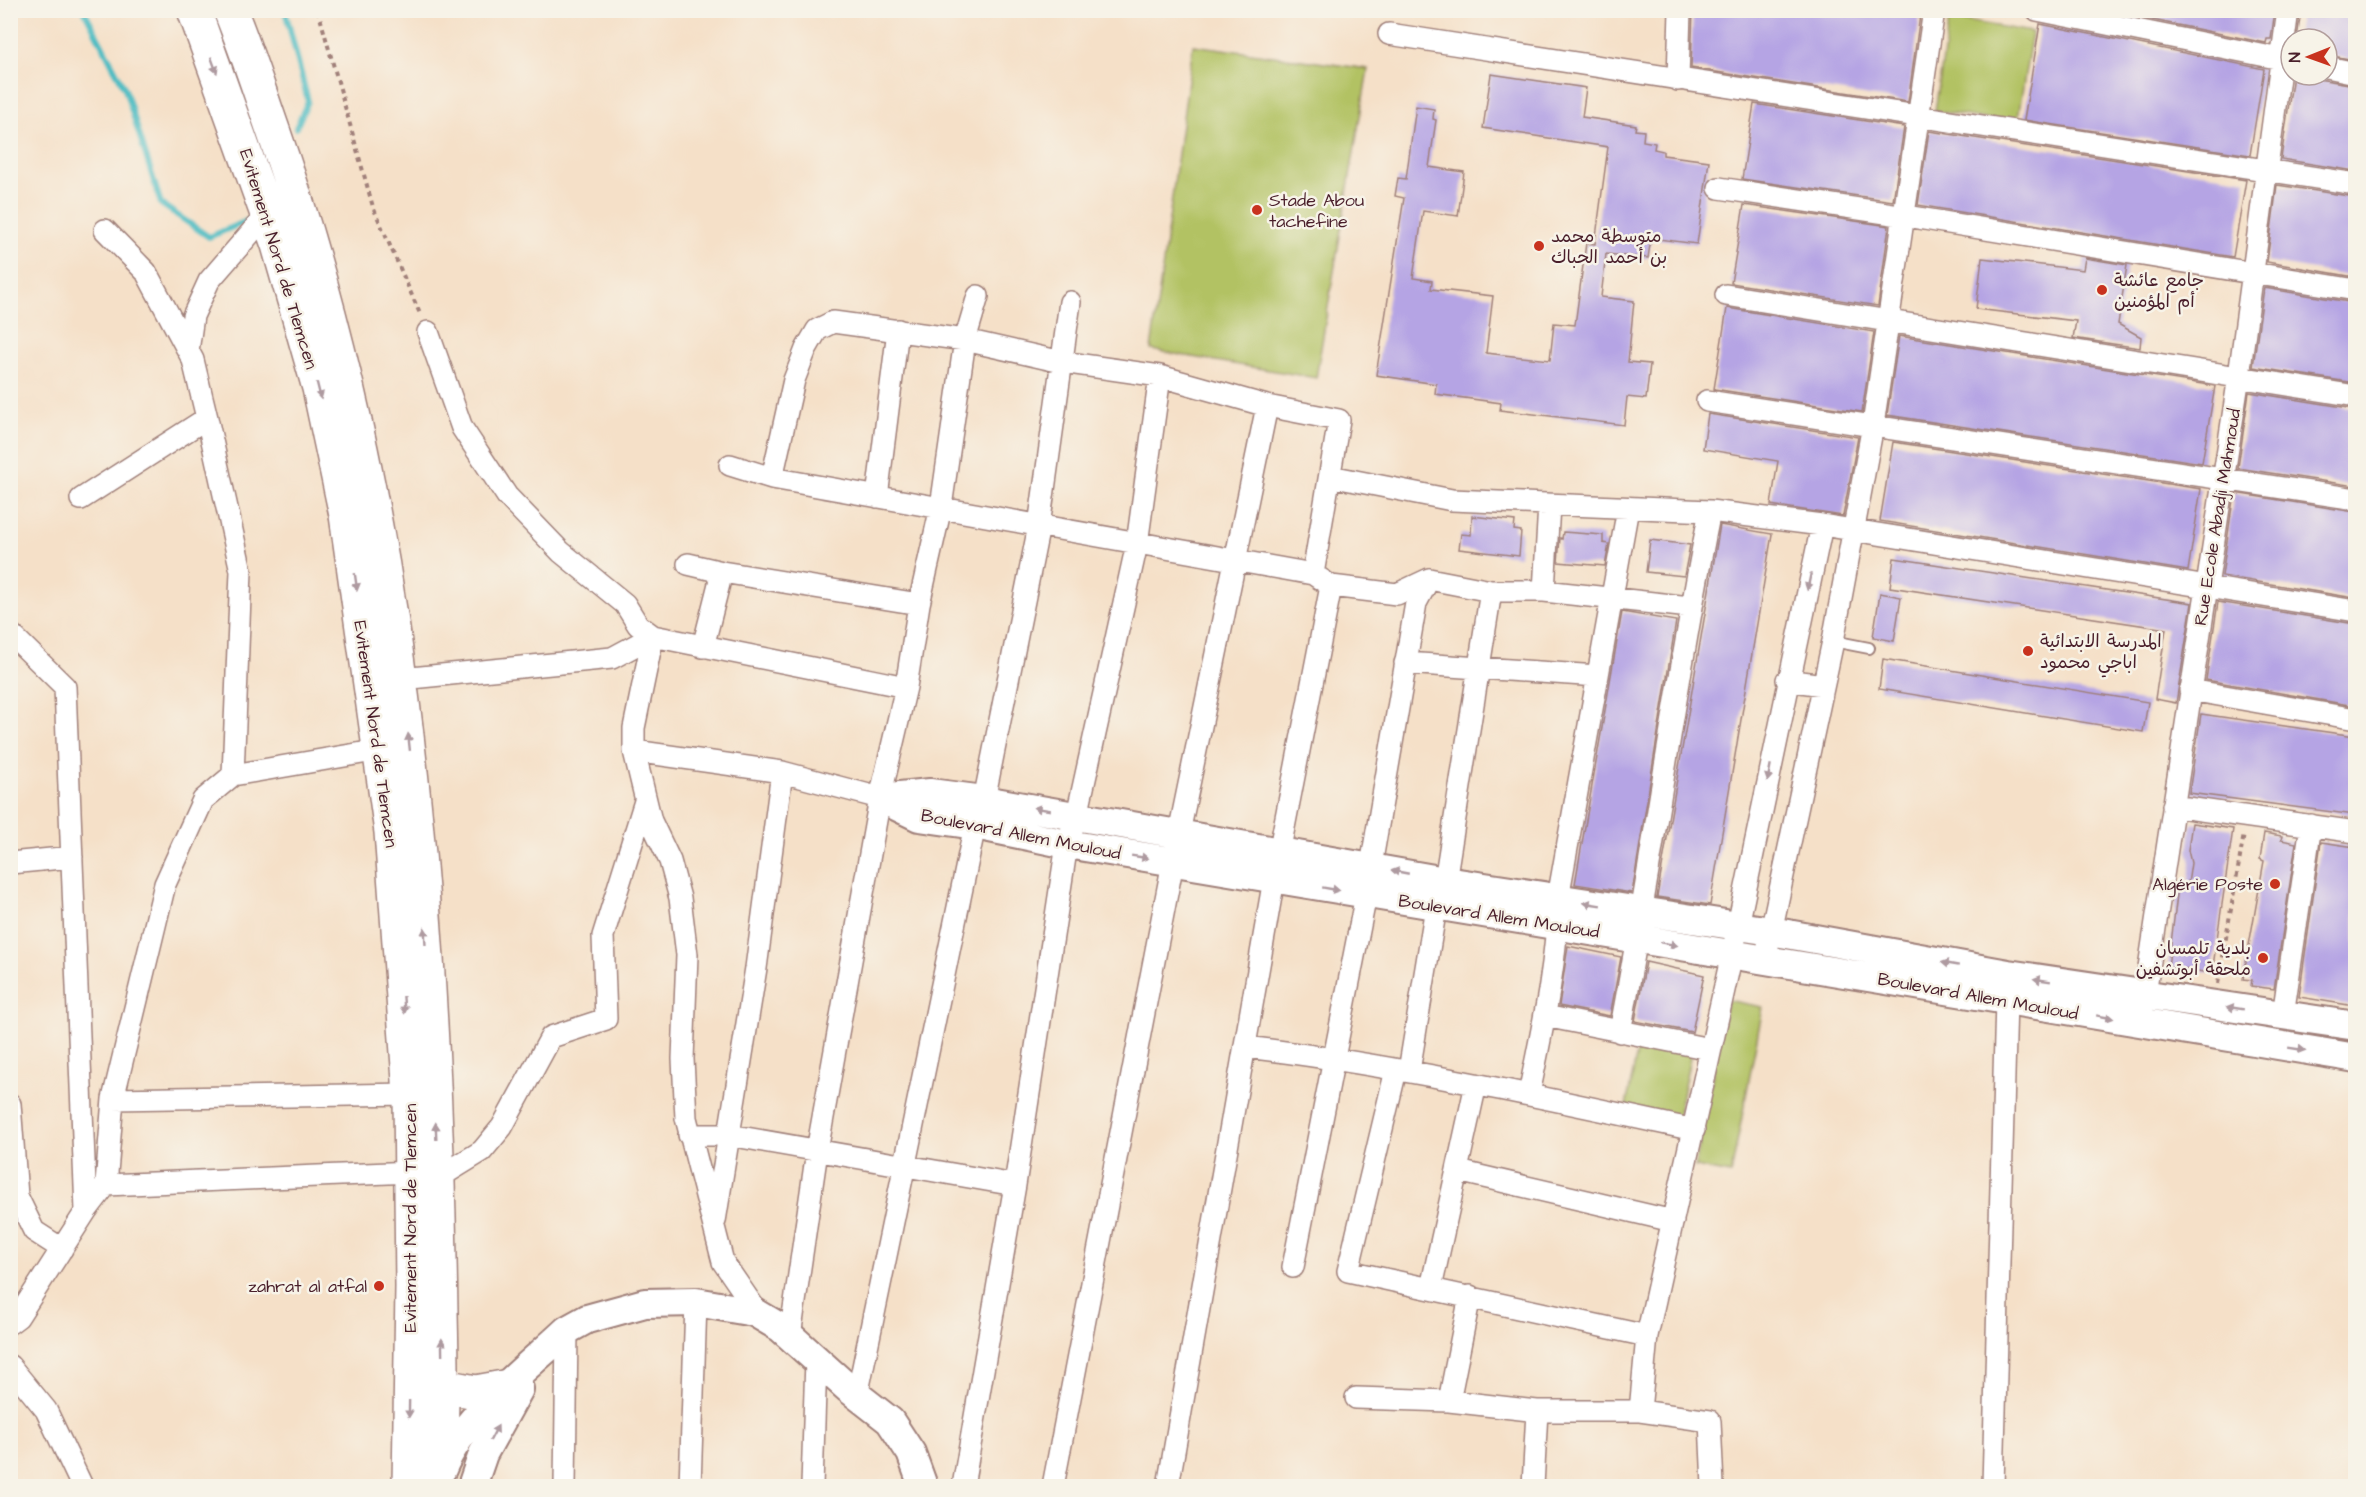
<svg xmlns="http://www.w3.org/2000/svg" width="2366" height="1497" viewBox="0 0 2366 1497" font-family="'Architects Daughter','Playpen Sans Arabic',sans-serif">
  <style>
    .green { fill: #b2c264; stroke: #7e7048; stroke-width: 1.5 }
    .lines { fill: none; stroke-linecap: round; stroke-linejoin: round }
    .stream { stroke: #4dbcc2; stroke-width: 6 }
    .building { fill: #b5a4e4 }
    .service-casing { stroke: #a0807a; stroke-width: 14 }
    .minor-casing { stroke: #a0807a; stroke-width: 24 }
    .secondary-casing { stroke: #a0807a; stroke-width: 32 }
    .trunk-casing { stroke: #a0807a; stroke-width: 36 }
    .path { stroke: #a0807a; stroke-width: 4; stroke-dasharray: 4.5 4.5; stroke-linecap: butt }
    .service { stroke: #fff; stroke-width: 10 }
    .minor { stroke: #fff; stroke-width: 21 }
    .secondary { stroke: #fff; stroke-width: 28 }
    .trunk { stroke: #fff; stroke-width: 33 }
    .oneway { fill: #ae9aa0 }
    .poi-dot { fill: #c8321e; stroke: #f7f3e8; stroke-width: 2 }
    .labels { text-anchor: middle; stroke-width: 5; stroke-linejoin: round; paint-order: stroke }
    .poi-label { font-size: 18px; fill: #4a1f2b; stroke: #f7f3e8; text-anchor: start }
    .street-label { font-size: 18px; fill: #4a1f2b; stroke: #f7f3e8 }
  </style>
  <rect width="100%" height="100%" fill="#f7f3e8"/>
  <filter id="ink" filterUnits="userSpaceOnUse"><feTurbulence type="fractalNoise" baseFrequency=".0167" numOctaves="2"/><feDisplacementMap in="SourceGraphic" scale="12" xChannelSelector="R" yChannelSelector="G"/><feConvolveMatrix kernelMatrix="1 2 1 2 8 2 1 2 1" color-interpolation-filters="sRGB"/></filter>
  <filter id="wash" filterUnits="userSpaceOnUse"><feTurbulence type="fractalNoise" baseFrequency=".008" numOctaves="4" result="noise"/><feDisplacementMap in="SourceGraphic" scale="24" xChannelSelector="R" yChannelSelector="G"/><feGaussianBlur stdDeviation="1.35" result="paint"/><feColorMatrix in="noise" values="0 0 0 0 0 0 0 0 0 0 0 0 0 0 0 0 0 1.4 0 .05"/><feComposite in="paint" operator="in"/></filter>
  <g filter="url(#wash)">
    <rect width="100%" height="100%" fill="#f5e0c8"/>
    <!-- green -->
    <path class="green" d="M1949 18 2032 32 2017 124 1935 111Z
      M1193 45 1368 69 1316 378 1151 350Z
      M1727 1000 1763 1007 1731 1174 1695 1167Z
      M1639 1043 1691 1054 1677 1118 1626 1106Z"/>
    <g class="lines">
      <!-- stream -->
      <path class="stream" d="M84 10 125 89 161 204 209 237 247 221
        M285 10 308 101 296 128"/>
    </g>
    <g id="blocks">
      <!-- building -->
      <path class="building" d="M1693 10H1881L1920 15 1908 102 1691 68Z
        M2104 10H2275L2271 39H2267L2266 43Z
        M2301 10H2355V60L2327 55V39H2297Z
        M2040 24 2264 69 2250 155 2024 120Z
        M1491 74 1586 88 1582 117 1636 125 1635 130 1644 131 1643 141 1655 143 1654 149 1663 151V155L1709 161 1697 244 1651 238 1648 258 1606 254 1601 297 1634 301 1628 362 1650 364 1646 399 1627 397 1624 425 1500 410 1501 403 1435 394 1436 384 1376 375 1404 198 1395 196 1398 178 1406 179 1416 106 1434 109 1433 119 1436 120 1429 167 1464 172 1458 216 1423 211 1413 278 1432 281 1431 289 1493 296 1486 353 1550 360 1554 323 1575 325 1586 243 1595 244 1608 147 1483 128Z
        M2293 75 2355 85V171L2281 159Z
        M1754 104 1904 127 1893 201 1742 179Z
        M1929 131 2246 180 2233 257 1918 205Z
        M2277 185 2355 197V277L2267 262Z
        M1744 205 1889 226 1878 306 1731 283Z
        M1982 258 2083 270 2085 258 2127 265 2118 324 2141 337 2140 348 2073 338 2076 321 1976 309Z
        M2264 288 2355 303V383L2253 367Z
        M1727 308 1874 332 1862 412 1714 389Z
        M1899 336 2215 386 2202 463 1887 415Z
        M2249 392 2355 409V486L2238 468Z
        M1708 414 1858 437 1843 516 1771 505 1778 461 1703 449Z
        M1893 442 2201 489 2188 571 1880 521Z
        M2234 493 2355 512V598L2222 576Z
        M1472 516 1515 521 1514 530 1521 531 1519 556 1459 549 1461 534 1471 535Z
        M1720 525 1772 534 1710 905 1657 897Z
        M1563 532 1603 535V543L1609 544 1605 566 1558 562 1560 538 1562 539Z
        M1650 540 1690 545 1684 576 1646 572Z
        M1894 558 2192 603 2176 703 2155 699 2166 629 1890 587Z
        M1880 593 1901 597 1894 641 1873 637Z
        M2218 602 2355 624V706L2206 680Z
        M1622 612 1676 621 1632 893 1575 884Z
        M1883 659 2148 702 2143 732 1879 689Z
        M2201 714 2355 736V815L2189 793Z
        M2192 823 2233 829 2212 973 2168 967 2178 887 2188 884 2191 863 2188 850Z
        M2264 833 2282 836 2281 840 2296 843 2274 989 2251 986 2252 980 2243 979 2264 861 2260 859Z
        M2321 842 2355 847V1006L2299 997Z
        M1568 946 1621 957 1610 1016 1559 1006Z
        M1646 962 1704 975 1692 1032 1635 1021Z"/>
    </g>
  </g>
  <g filter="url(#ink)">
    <use href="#blocks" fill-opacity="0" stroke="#a0807a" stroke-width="1.5"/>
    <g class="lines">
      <!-- service casing -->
      <g class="service-casing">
        <path id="service" d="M1833 641 1869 648"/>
      </g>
      <!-- minor casing -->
      <g class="minor-casing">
        <path id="minor" d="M2037 10 2291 61
          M1389 34 2356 184
          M2327 67 2356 73
          M1678 80 1680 10
          M1719 188 1906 216 2356 290
          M105 230 146 272 193 360 207 418 241 571 233 775
          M1726 295 2356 396
          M428 332 462 428 507 496 561 552 625 604 638 625 653 636 906 687
          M188 351 193 316 209 281 267 214
          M1707 401 2356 499
          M730 465 772 478 1313 574 1331 586 1397 594 1429 579 1491 591H1544L1690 607
          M1330 476 1452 500 1710 511 1822 525 2356 611
          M772 478 794 380 806 349 817 330 833 322 965 340 1062 362 1160 376 1267 406 1339 420 1313 574
          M877 497 898 330
          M81 499 207 418
          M688 564 722 572 919 604
          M1544 591 1549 505
          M10 633 65 687 86 1211 18 1317 10 1323
          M653 636 634 728V751L651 821 670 861 680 898 687 955 683 1059 686 1118 723 1262 760 1316
          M703 647 722 572
          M1405 663 1598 676
          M401 679 612 658 653 636
          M1787 680 1823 685
          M2190 690 2356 719
          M634 751 782 772 880 798
          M2173 806 2356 832
          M10 863 72 857
          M1765 960 1833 641 1873 425 1934 10
          M2143 1007 2239 376 2288 10
          M2283 1015 2311 825
          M1545 1016 1710 1049
          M1620 1032C1653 859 1675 684 1710 511
          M1246 1047C1397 1065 1545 1098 1694 1130
          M1396 1070 1348 1271 1647 1336 1732 954 1822 525
          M1409 1071 1436 907 1445 881 1491 591
          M1529 1094C1542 1030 1557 964 1558 898L1628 508
          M113 1099 410 1094
          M10 1104 17 1196 34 1231 62 1249
          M689 1135H729L1015 1185
          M1458 1171 1673 1221
          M438 1178 482 1151 502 1127 551 1037 606 1019 603 936 645 801
          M106 1185 412 1172
          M86 1211 106 1185 113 1099 165 884 203 800 233 775 380 750
          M715 1221 756 968 782 772
          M1293 1267 1366 895 1416 603 1429 579
          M1431 1288 1476 1084
          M790 1336 817 1151 880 798 906 687 919 604 941 507 965 340 978 296
          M10 1366 46 1410 82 1486
          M857 1396 975 825 984 800 1039 526 1070 302
          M1356 1398 1449 1401 1537 1411H1640L1710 1421 1713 1486
          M1449 1401 1470 1296
          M1640 1411 1647 1336
          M565 1486 567 1330
          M690 1486 696 1302
          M812 1486 816 1359
          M963 1486 1015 1185 1067 844 1077 815 1137 544 1160 376
          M1053 1486 1173 862 1267 406
          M1168 1486 1274 879 1331 586
          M1533 1486 1537 1411
          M1993 1486 2006 1000"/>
      </g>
      <!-- secondary casing -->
      <g class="secondary-casing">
        <path id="secondary" d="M880 798 919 817 975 825 1067 844 2356 1058
          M880 798 930 793 984 800 1445 881 1771 931 2008 974 2356 1026
          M442 1469C465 1414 525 1370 567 1330L587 1319 645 1303 696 1302 754 1312 781 1328 849 1389 890 1421 911 1453 923 1486
          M472 1486 483 1454 519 1389"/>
      </g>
      <!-- trunk casing -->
      <g class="trunk-casing">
        <path id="trunk" d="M194 10 278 245 319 388 346 515 391 832 410 1094 412 1287 409 1486
          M230 10C246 49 259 90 273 130 387 457 423 788 436 1133 439 1193 440 1252 441 1312 442 1365 444 1416 438 1468
          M443 1386 476 1392 509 1386"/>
      </g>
      <!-- path -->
      <path class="path" d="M318 10 373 207 421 316
        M2218 984 2244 834"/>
      <!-- service -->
      <use href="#service" class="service"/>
      <!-- minor -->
      <use href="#minor" class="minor"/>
      <!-- secondary -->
      <use href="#secondary" class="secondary"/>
      <!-- trunk -->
      <use href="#trunk" class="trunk"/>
    </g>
    <!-- one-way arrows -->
    <defs><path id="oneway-solid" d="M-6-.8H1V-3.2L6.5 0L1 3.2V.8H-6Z" transform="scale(1.5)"/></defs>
    <g class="oneway">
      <use href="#oneway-solid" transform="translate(214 65) rotate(70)"/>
      <use href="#oneway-solid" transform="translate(319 391) rotate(76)"/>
      <use href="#oneway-solid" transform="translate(356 582) rotate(82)"/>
      <use href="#oneway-solid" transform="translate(1809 582) rotate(102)"/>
      <use href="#oneway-solid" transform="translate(409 742) rotate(-96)"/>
      <use href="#oneway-solid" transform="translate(1769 773) rotate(101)"/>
      <use href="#oneway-solid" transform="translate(1042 809) rotate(-171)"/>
      <use href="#oneway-solid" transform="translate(1140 857) rotate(9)"/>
      <use href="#oneway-solid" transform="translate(1400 872) rotate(-169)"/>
      <use href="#oneway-solid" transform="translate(1331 889) rotate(10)"/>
      <use href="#oneway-solid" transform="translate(1592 904) rotate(-171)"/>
      <use href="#oneway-solid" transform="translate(425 936) rotate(-93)"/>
      <use href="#oneway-solid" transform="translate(1669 944) rotate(10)"/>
      <use href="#oneway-solid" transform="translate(1950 964) rotate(-170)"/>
      <use href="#oneway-solid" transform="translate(2042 980) rotate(-171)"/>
      <use href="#oneway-solid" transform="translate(404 1005) rotate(86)"/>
      <use href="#oneway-solid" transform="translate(2235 1008) rotate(-171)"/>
      <use href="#oneway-solid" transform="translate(2105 1017) rotate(10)"/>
      <use href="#oneway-solid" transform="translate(2297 1049) rotate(9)"/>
      <use href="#oneway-solid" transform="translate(436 1131) rotate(-92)"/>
      <use href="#oneway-solid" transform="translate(442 1347) rotate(-91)"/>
      <use href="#oneway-solid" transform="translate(409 1409) rotate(91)"/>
      <use href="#oneway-solid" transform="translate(494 1433) rotate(-62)"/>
    </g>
  </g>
  <!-- markers -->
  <g class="poi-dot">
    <circle cx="1257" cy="210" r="6"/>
    <circle cx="1539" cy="246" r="6"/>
    <circle cx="2102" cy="290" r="6"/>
    <circle cx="2028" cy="651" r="6"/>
    <circle cx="2275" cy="884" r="6"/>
    <circle cx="2263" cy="958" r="6"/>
    <circle cx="379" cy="1286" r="6"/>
  </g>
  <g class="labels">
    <!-- poi labels -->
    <g class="poi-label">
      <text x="1269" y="206">Stade Abou<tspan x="1269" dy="21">tachefine</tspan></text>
      <text x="1551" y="242">متوسطة محمد<tspan x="1551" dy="21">بن أحمد الحباك</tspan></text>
      <text x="2114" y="286">جامع عائشة<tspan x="2114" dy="21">أم المؤمنين</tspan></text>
      <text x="2040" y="647">المدرسة الابتدائية<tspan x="2040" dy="21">اباجي محمود</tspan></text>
      <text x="2263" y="890" text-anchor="end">Algérie Poste</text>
      <text x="2251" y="954" text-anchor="end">بلدية تلمسان<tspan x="2251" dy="21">ملحقة أبوتشفين</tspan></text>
      <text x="367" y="1292" text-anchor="end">zahrat al atfal</text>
    </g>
    <!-- street labels -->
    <g class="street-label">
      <text transform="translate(279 259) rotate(73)" y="6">Evitement Nord de Tlemcen</text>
      <text transform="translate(2217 517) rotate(-81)" y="6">Rue Ecole Abadji Mahmoud</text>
      <text transform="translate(376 734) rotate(82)" y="6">Evitement Nord de Tlemcen</text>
      <text transform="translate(1021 834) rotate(11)" y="6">Boulevard Allem Mouloud</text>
      <text transform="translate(1499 916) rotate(9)" y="6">Boulevard Allem Mouloud</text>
      <text transform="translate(1978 996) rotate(10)" y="6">Boulevard Allem Mouloud</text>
      <text transform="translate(410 1218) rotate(-90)" y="6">Evitement Nord de Tlemcen</text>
    </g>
  </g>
  <!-- margin -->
  <rect width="2366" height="1497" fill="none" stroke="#f7f3e8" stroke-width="36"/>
  <!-- north arrow -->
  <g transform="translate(2309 57) rotate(269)"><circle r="28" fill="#f7f3e8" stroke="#b29e9c" stroke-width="1.5"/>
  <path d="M0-4.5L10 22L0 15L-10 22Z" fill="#c8321e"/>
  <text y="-9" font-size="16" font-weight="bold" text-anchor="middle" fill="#4a1f2b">N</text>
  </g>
</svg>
